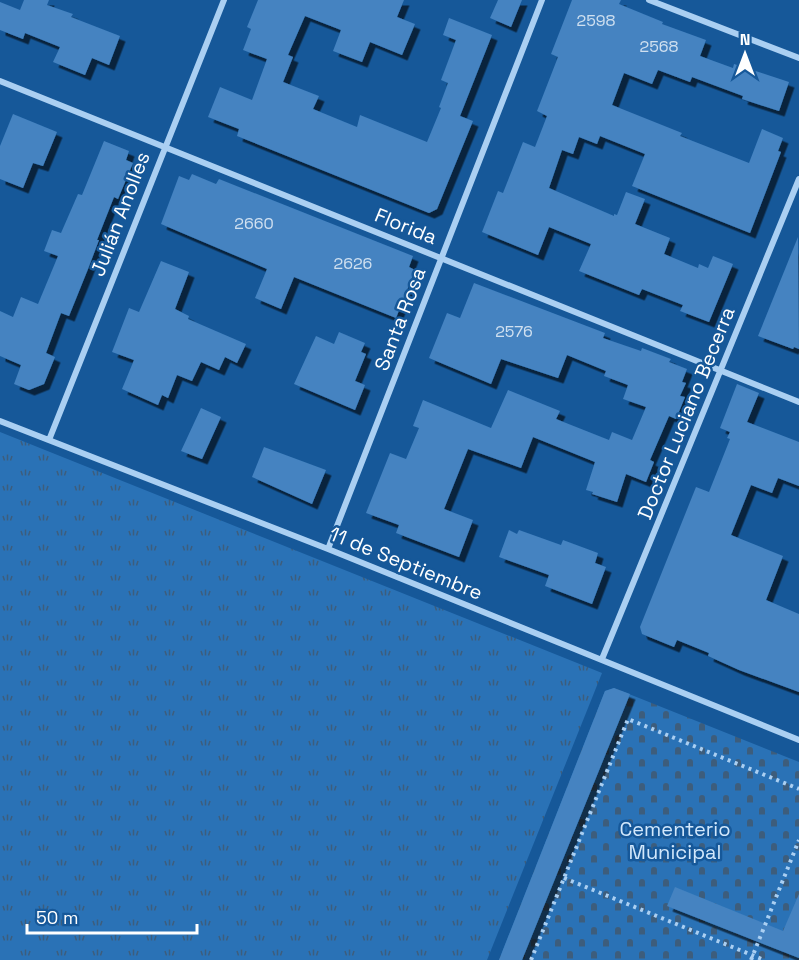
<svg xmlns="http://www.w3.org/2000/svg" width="799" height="960" viewBox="0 0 799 960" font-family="'Space Grotesk',sans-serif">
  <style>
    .grass { fill: url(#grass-tufts) }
    .cemetery { fill: url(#cemetery-stones) }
    .building { fill: #4483c1; filter: url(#shadow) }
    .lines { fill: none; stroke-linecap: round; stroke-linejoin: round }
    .path { stroke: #aacff2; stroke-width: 4; stroke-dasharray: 3 4.5; stroke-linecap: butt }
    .minor { stroke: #aacff2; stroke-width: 6 }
    .labels { text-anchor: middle; stroke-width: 5; stroke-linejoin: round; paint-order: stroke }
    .number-label { font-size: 16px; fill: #d0e0f0 }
    .street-label { font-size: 20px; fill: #fff; stroke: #165899 }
    .park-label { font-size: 20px; fill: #d2e8fc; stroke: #165899 }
  </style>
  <defs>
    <pattern id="grass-tufts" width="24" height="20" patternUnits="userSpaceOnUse" patternTransform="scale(1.5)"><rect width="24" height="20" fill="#2a72b6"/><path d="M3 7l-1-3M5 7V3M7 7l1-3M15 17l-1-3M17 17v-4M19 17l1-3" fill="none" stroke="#3d5d7c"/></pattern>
    <pattern id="cemetery-stones" width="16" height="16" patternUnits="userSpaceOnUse" patternTransform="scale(1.5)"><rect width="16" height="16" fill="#2a72b6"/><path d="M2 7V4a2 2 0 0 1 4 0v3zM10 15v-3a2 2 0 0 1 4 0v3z" fill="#3d5d7c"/></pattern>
    <filter id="shadow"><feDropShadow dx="5.5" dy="5.5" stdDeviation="0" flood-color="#0009"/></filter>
  </defs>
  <rect width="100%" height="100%" fill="#165899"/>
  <!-- grass -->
  <path class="grass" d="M0 432 602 673 487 960H0Z"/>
  <!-- cemetery -->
  <path class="cemetery" d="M614 688 799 762V960H499L605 691Z"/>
  <!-- building -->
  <path class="building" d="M24 0H49L47 5 73 14 71 17 120 36 109 65 92 58 85 75 53 62 60 47 25 33 23 39 0 30V2L20 10Z
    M258 0H404L397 17 415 24 402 55 370 42 362 62 333 51 341 30 305 16 288 55 293 57 283 82 319 96 313 109 357 127 360 115 427 142 441 108 439 107 448 83 441 80 456 40 443 35 449 18 492 35 460 116 473 121 437 209 429 213 237 136 239 129 208 117 220 87 252 100 267 59 243 50 251 29 247 27Z
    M498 0H522L511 27 490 18Z
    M572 0H621L619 4 663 22 662 24 706 40 700 56 733 68 734 64 789 82 779 111 742 99 743 96 692 77 690 82 658 70 652 84 624 73 612 105 682 133 680 136 749 163 762 129 783 138 778 151 781 152 750 233 632 186 645 154 600 136 597 144 579 137 573 154 562 150 549 188 614 216V214L617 215 626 192 645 199 635 224 670 238 664 254 698 268 699 264 708 268 713 256 733 264 709 322 680 311 683 305 642 289 639 295 579 271 591 244 549 227 538 255 482 232 498 191 503 193 523 142 535 147 547 116 537 111 558 57 551 54Z
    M13 114 57 132 43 166 33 163 23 188 0 179V146Z
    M104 141 129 151 126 160 133 163 118 199 114 197 97 240H99L88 269 69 316 61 313 46 353 55 357 44 384 29 390 14 384 21 365 0 356V311L13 317 21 297 38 304 58 256 44 251 52 230 61 233 78 194 82 195Z
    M192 174 216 184 219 179 413 256 409 267 415 270 396 318 294 277 281 309 255 298 267 269 161 224 179 176 189 180Z
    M798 237 799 349 794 347 793 349 758 336Z
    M161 261 189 272 175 309 189 316 188 319 246 344 237 363 225 357 219 370 201 362 192 381 177 375 168 398 162 395 158 405 122 389 134 360 112 352 129 308 139 312Z
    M474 283 605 333 603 338 641 351 642 348 671 359 669 362 687 369 682 382 686 383 680 396 685 397 676 419 669 416 650 460 654 462 646 482 626 474 617 502 592 494 593 492 586 490 595 462 533 437 521 468 468 449 444 509 473 520 459 557 396 533 399 525 366 513 390 453 406 459 419 428 413 426 423 400 491 428 508 390 560 411 556 419 609 440 612 432 632 440 646 407 623 399 628 385 604 376 606 371 567 355 558 378 501 359 491 384 429 358 447 313 460 318Z
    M339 332 365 343 361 352 366 354 355 381 365 385 355 410 294 384 316 336 334 344Z
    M737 384 759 393 747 422 799 442V486L778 478 772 493 751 485 731 535 783 556 766 600 799 614V692L739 670 708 656 709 653 677 640 674 647 642 634 640 627 696 487 709 492 730 439 727 438 730 432 720 428Z
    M201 408 221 417 202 459 181 451Z
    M264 447 326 470 312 504 252 477Z
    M509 530 517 534 519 530 561 545 563 540 598 553 595 563 606 567 592 604 545 586 549 575 499 557Z
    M614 688 630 694 522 960H499L605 691Z
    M675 887 783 931 799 894V958L667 906Z"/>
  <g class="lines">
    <!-- path -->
    <path class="path" d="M564 878 764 960
      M531 960 628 719 799 789
      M751 960 799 840"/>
    <!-- minor -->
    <path class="minor" d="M649 0 799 58
      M0 81 799 402
      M0 421 328 549 799 740
      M49 440 224 0
      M328 549 542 0
      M602 659 799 179"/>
  </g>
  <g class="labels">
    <!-- number labels -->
    <g class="number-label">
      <text x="596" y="26">2598</text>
      <text x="659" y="52">2568</text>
      <text x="254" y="229">2660</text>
      <text x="353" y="269">2626</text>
      <text x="514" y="337">2576</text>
    </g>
    <!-- street labels -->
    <g class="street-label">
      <text transform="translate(120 214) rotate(-69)" y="7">Julián Anolles</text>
      <text transform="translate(406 226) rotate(22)" y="7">Florida</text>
      <text transform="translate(400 319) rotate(-69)" y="7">Santa Rosa</text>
      <text transform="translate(686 413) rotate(-68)" y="7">Doctor Luciano Becerra</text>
      <text transform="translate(406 563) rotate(22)" y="7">11 de Septiembre</text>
    </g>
    <!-- park labels -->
    <g class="park-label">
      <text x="675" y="836">Cementerio<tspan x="675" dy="23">Municipal</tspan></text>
    </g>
  </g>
  <!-- north arrow -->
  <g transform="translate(745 54)" stroke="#165899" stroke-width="4.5" paint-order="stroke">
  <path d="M0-4.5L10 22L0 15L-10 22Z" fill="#ffffff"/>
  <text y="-9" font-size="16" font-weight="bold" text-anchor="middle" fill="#ffffff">N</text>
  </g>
  <!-- scale -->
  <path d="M27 924v9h170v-9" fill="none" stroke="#ffffff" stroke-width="3"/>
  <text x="36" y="924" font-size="18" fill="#ffffff" stroke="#165899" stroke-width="4.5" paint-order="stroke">50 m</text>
</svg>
